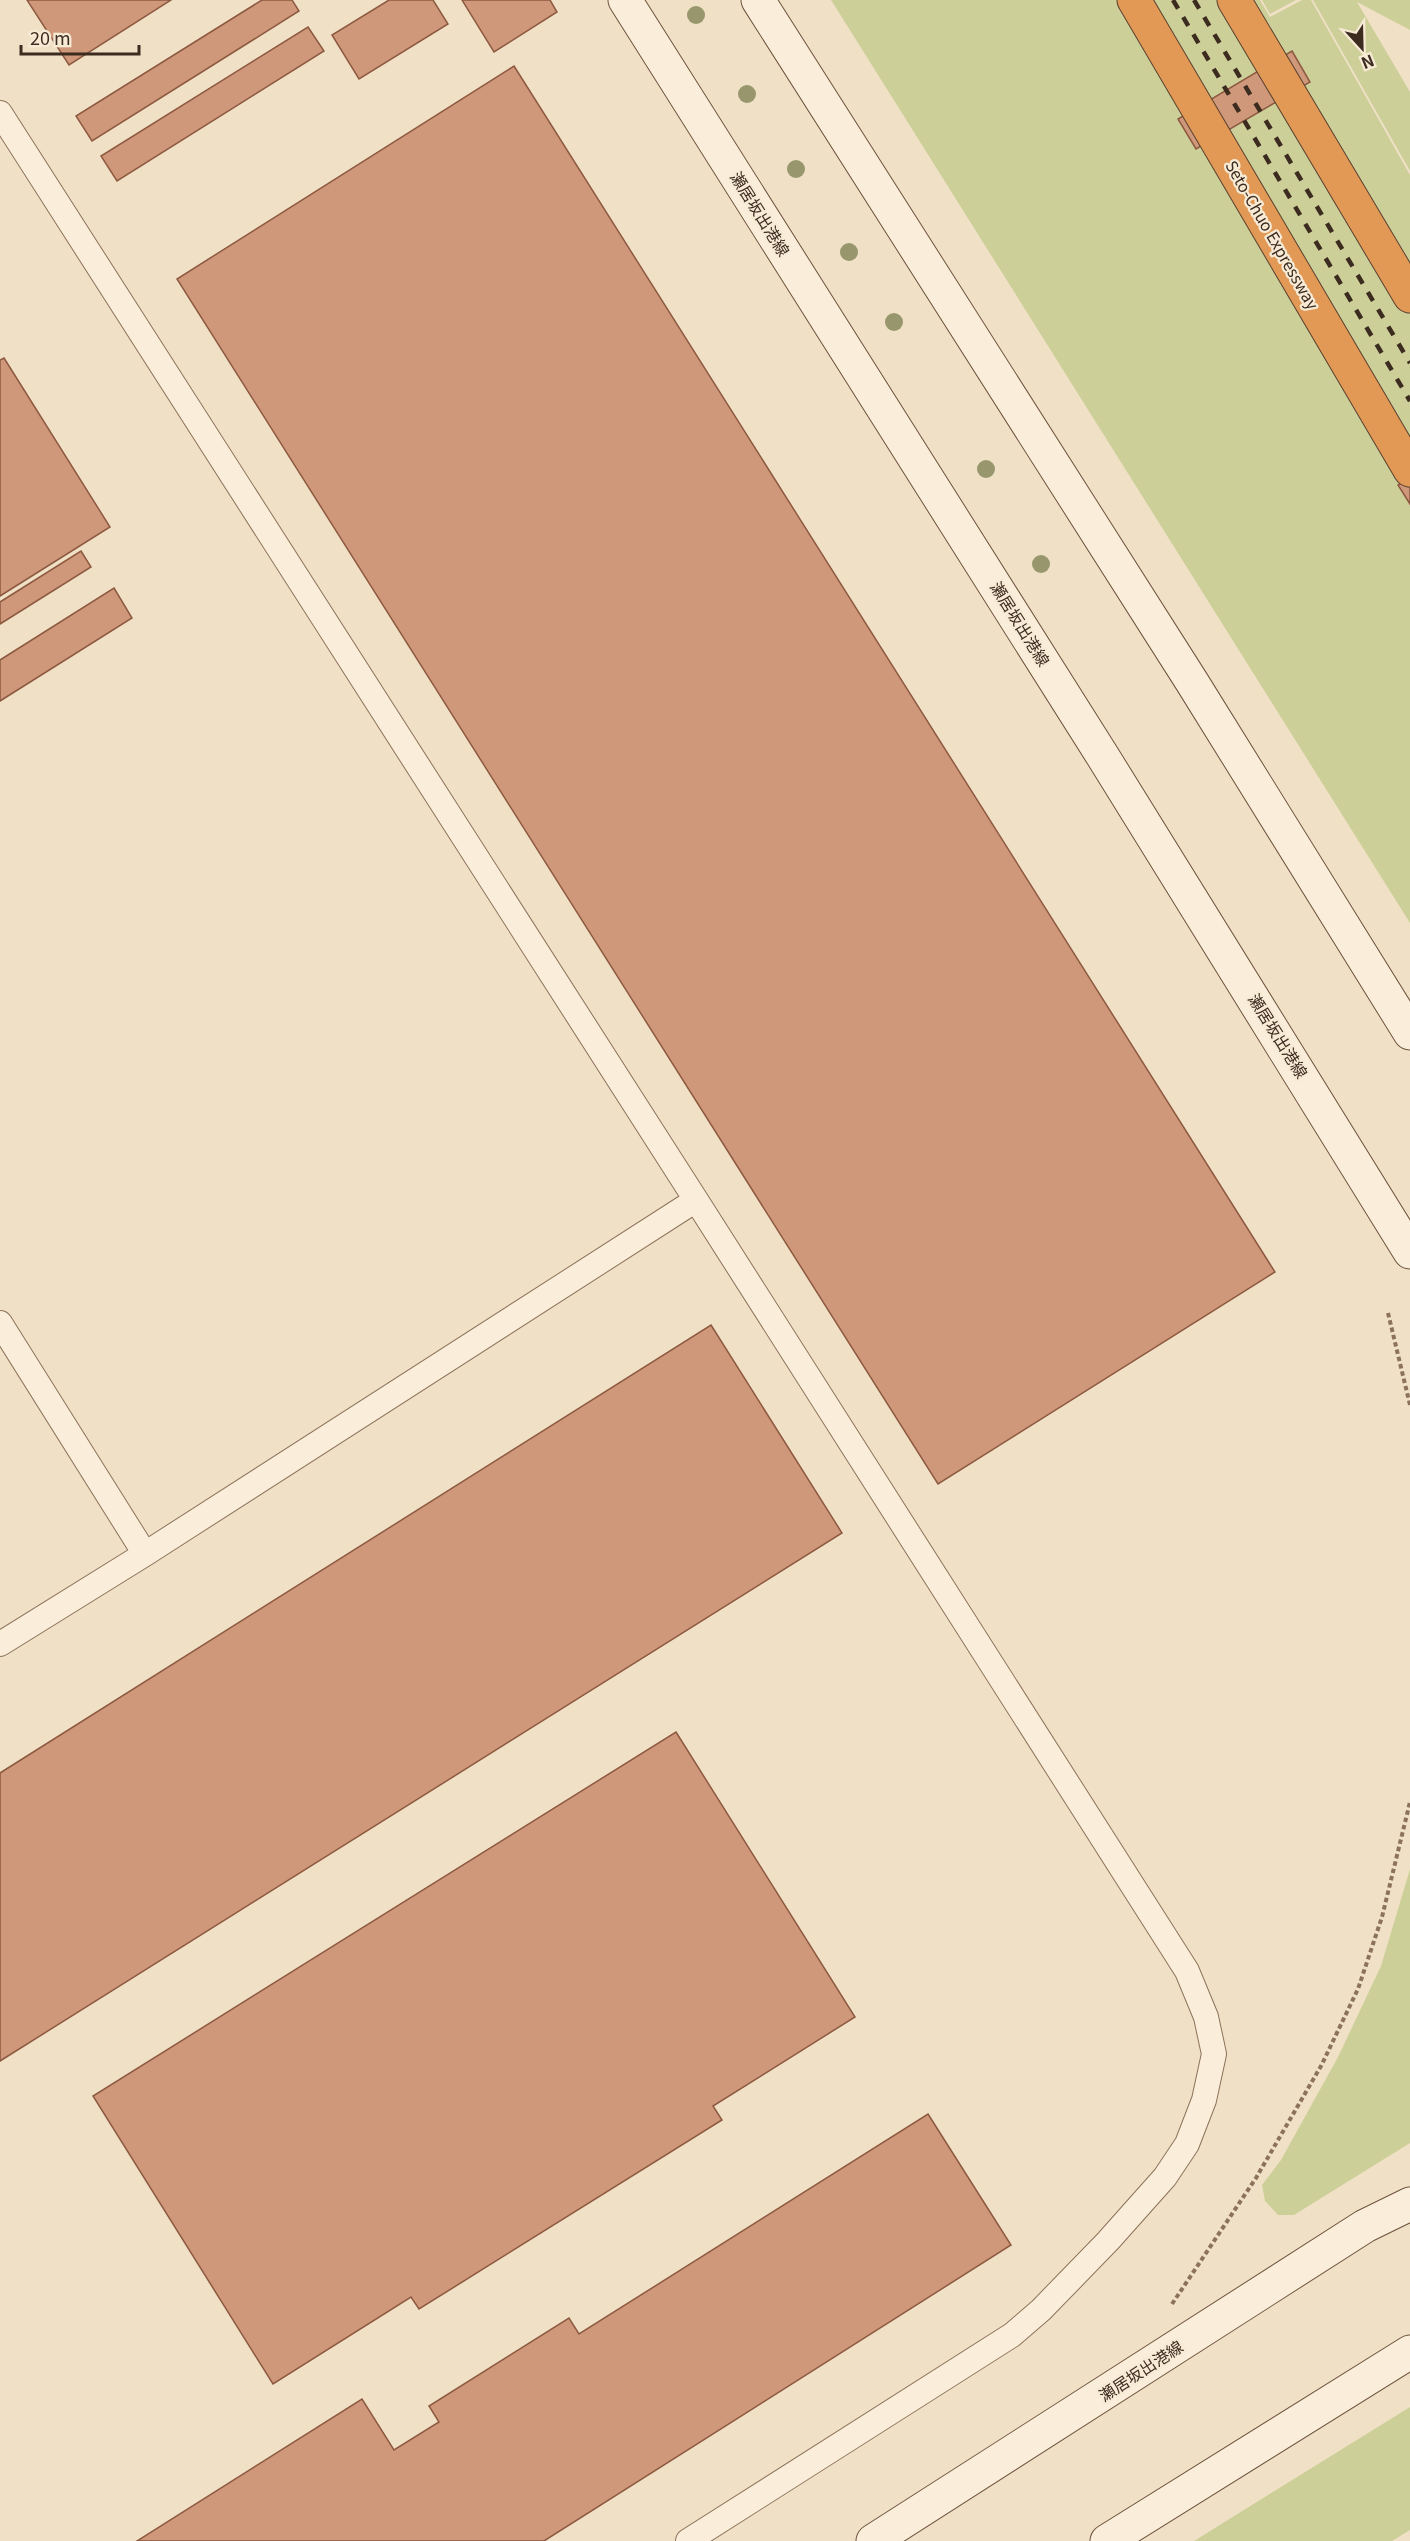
<svg xmlns="http://www.w3.org/2000/svg" width="1410" height="2541" viewBox="0 0 1410 2541" font-family="Georgia,'Noto Sans JP',serif">
  <style>
    .green { fill: #cdcf99 }
    .building { fill: #cf987b; stroke: #8d5940; stroke-width: 1.5 }
    .lines { fill: none; stroke-linecap: round; stroke-linejoin: round }
    .service-casing { stroke: #8c725b; stroke-width: 26 }
    .secondary-casing { stroke: #6e533e; stroke-width: 35 }
    .motorway-casing { stroke: #5a402f; stroke-width: 35 }
    .path { stroke: #8c725b; stroke-width: 4; stroke-dasharray: 4.5 3; stroke-linecap: butt }
    .service { stroke: #faeeda; stroke-width: 24 }
    .secondary { stroke: #faeeda; stroke-width: 33 }
    .motorway { stroke: #e19955; stroke-width: 33 }
    .rail { stroke: #3c2b1f; stroke-width: 4.5; stroke-dasharray: 10 10; stroke-linecap: butt }
    .tree { fill: #98966d }
    .labels { text-anchor: middle; stroke-width: 4.5; stroke-linejoin: round; paint-order: stroke }
    .street-label { font-size: 16px; fill: #3c2b1f; stroke: #f7ebd6 }
  </style>
  <rect width="100%" height="100%" fill="#f0e1c6"/>
  <!-- green -->
  <path class="green" d="M831 0H1260L1270 17 1302 0H1311L1410 175V923Z
    M1262 0H1296L1270 14Z
    M1313 0H1410V30L1357 2 1410 92V171Z
    M1410 1869V2143L1294 2215H1278L1265 2201 1262 2185 1281 2160 1338 2057 1381 1966Z
    M1410 2407V2530L1392 2541H1194Z"/>
  <!-- building -->
  <path class="building" d="M27 0H171L69 65Z
    M262 0H292L299 11 92 141 76 116Z
    M389 0H433L448 24 359 79 332 35Z
    M462 0H550L557 12 494 52Z
    M308 27 324 51 117 181 101 156Z
    M1292 51 1310 82 1196 149 1178 119Z
    M514 66 1275 1272 938 1484 177 279Z
    M4 358 110 527 0 596V360Z
    M1410 478V504L1398 485Z
    M81 551 91 567 0 624V602Z
    M114 588 132 618 0 701V660Z
    M711 1325 842 1533 0 2061V1773Z
    M676 1732 855 2017 713 2106 722 2120 419 2309 411 2297 273 2384 93 2096Z
    M928 2114 1011 2245 544 2541H137L362 2399 394 2450 439 2422 429 2406 569 2318 579 2334Z"/>
  <g class="lines">
    <!-- service casing -->
    <g class="service-casing">
      <path id="service" d="M0 113 696 1200 1187 1971 1206 2017 1214 2054 1204 2100 1187 2144 1165 2177 1108 2241 1041 2310 1012 2335 688 2541
        M0 1323 145 1554
        M0 1644 145 1554 696 1200"/>
    </g>
    <!-- secondary casing -->
    <g class="secondary-casing">
      <path id="secondary" d="M625 0 1102 755 1410 1252
        M758 0 1192 682 1410 1033
        M873 2541 1365 2226 1410 2204
        M1107 2541 1410 2352"/>
    </g>
    <!-- motorway casing -->
    <g class="motorway-casing">
      <path id="motorway" d="M1134 0 1410 470
        M1234 0 1410 296"/>
    </g>
    <!-- path -->
    <path class="path" d="M1388 1313 1410 1405
      M1172 2304 1256 2178 1321 2066 1358 1989 1382 1917 1410 1802"/>
    <!-- service -->
    <use href="#service" class="service"/>
    <!-- secondary -->
    <use href="#secondary" class="secondary"/>
    <!-- motorway -->
    <use href="#motorway" class="motorway"/>
    <!-- rail -->
    <path class="rail" d="M1173 0 1410 401
      M1194 0 1410 363"/>
  </g>
  <!-- trees -->
  <g class="tree">
    <circle cx="696" cy="15" r="9"/>
    <circle cx="747" cy="94" r="9"/>
    <circle cx="796" cy="169" r="9"/>
    <circle cx="849" cy="252" r="9"/>
    <circle cx="894" cy="322" r="9"/>
    <circle cx="986" cy="469" r="9"/>
    <circle cx="1041" cy="564" r="9"/>
  </g>
  <g class="labels">
    <!-- street labels -->
    <g class="street-label">
      <text transform="translate(760 214) rotate(58)" y="6">瀬居坂出港線</text>
      <text transform="translate(1272 235) rotate(60)" y="6">Seto-Chuo Expressway</text>
      <text transform="translate(1020 624) rotate(58)" y="6">瀬居坂出港線</text>
      <text transform="translate(1278 1036) rotate(58)" y="6">瀬居坂出港線</text>
      <text transform="translate(1141 2371) rotate(-33)" y="6">瀬居坂出港線</text>
    </g>
  </g>
  <!-- north arrow -->
  <g transform="translate(1362 48) rotate(158)" stroke="#f7ebd6" stroke-width="4.5" paint-order="stroke">
  <path d="M0-4.5L10 22L0 15L-10 22Z" fill="#3c2b1f"/>
  <text y="-9" font-size="16" font-weight="bold" text-anchor="middle" fill="#3c2b1f">N</text>
  </g>
  <!-- scale -->
  <path d="M21 45v9h118v-9" fill="none" stroke="#3c2b1f" stroke-width="3"/>
  <text x="30" y="45" font-size="18" fill="#3c2b1f" stroke="#f7ebd6" stroke-width="4.5" paint-order="stroke">20 m</text>
</svg>
